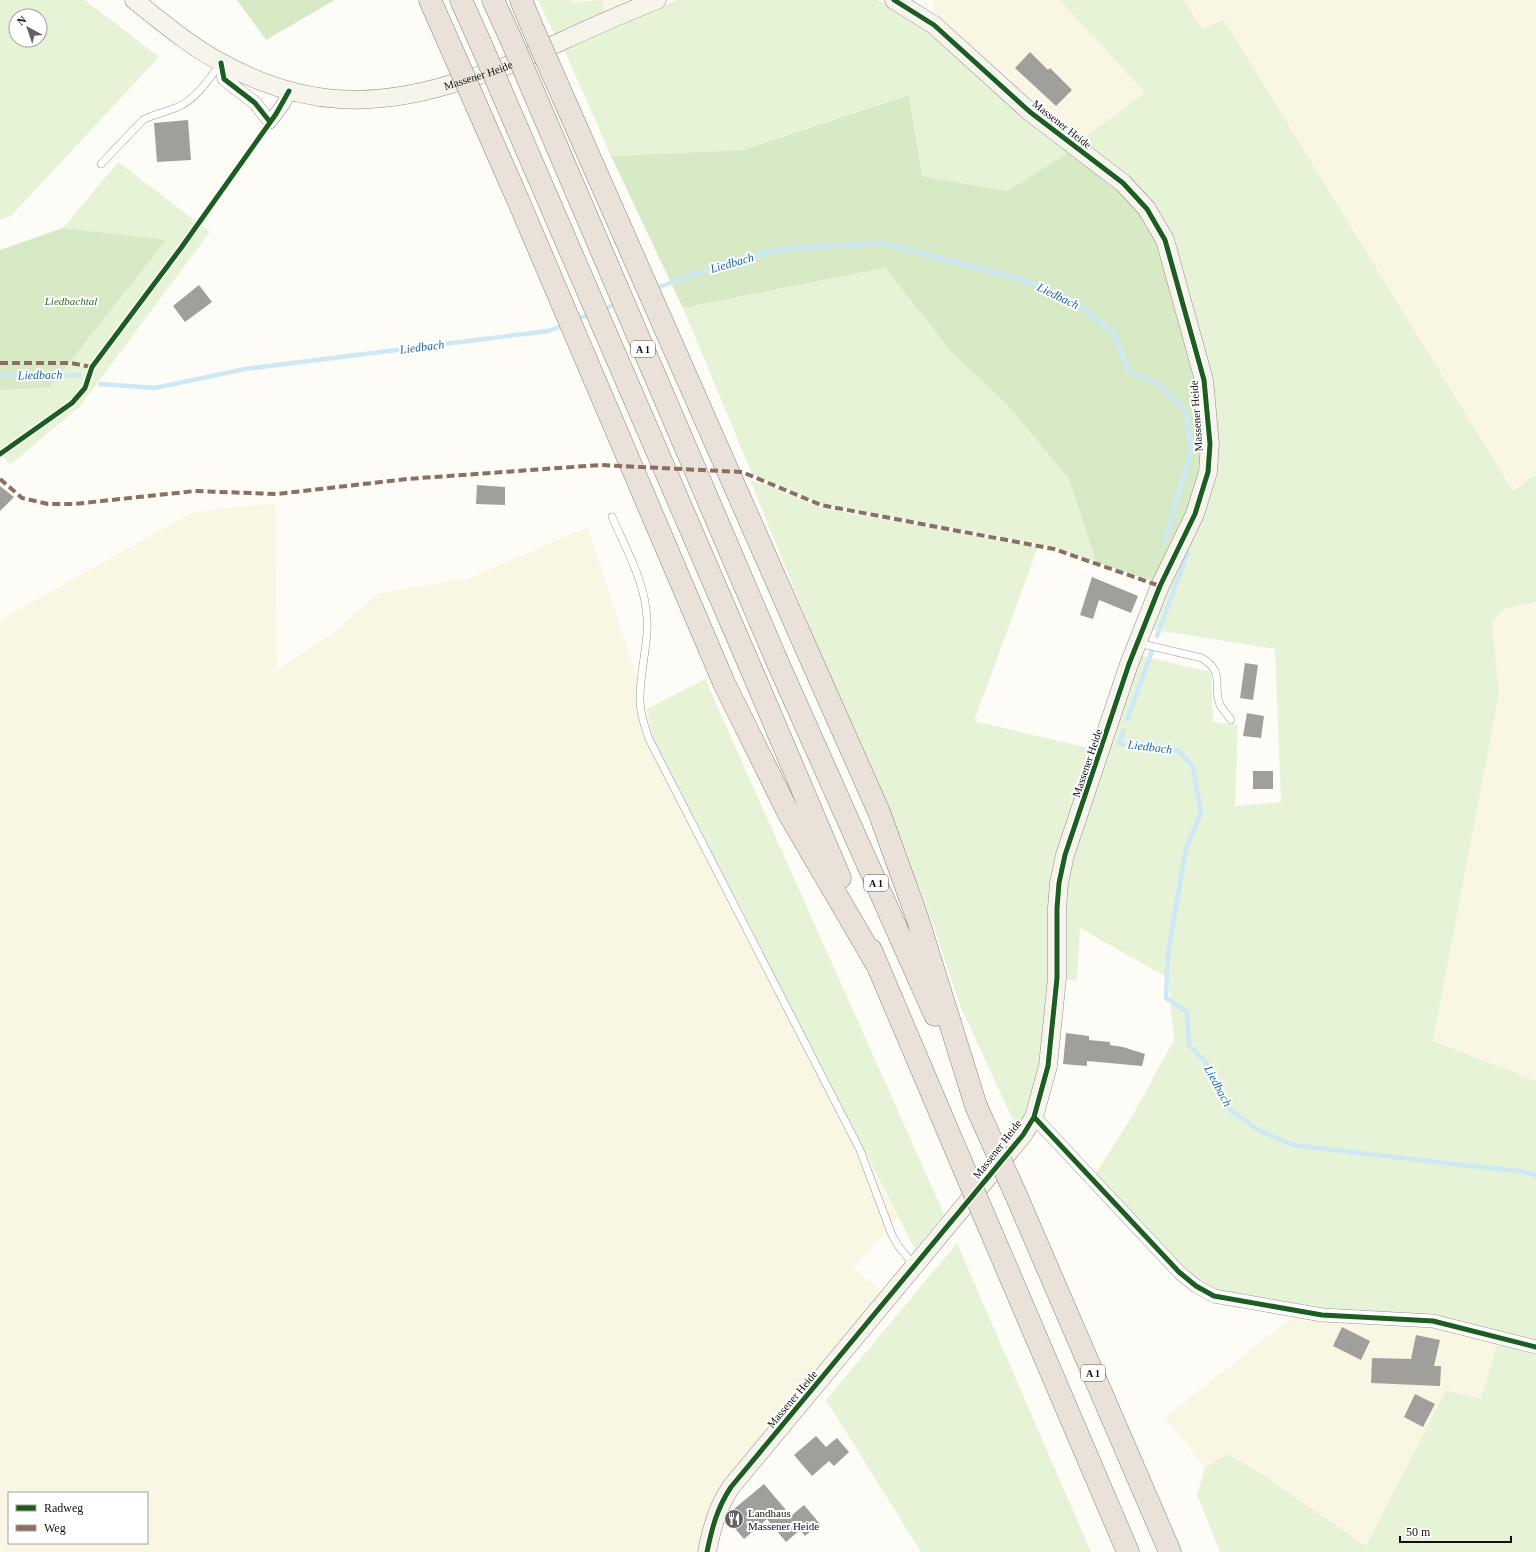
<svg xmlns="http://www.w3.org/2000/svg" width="1536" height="1552" viewBox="0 0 1536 1552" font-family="'Times New Roman',serif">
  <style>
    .farmland { fill: #f9f7e4; fill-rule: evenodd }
    .green { fill: #e7f3d7; fill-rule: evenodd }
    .forest { fill: #d8eac5 }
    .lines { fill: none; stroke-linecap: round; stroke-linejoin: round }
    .stream { stroke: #cde8f7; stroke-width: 4.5 }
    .building { fill: #a19f9c }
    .lane-casing { stroke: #979795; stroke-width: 8 }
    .street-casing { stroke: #979795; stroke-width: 14 }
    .secondary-casing { stroke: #8e8d8b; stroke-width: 19 }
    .highway-casing { stroke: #858482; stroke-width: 23 }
    .lane { stroke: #fffffe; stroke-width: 7 }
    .street { stroke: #fffffe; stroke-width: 13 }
    .secondary { stroke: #f6f4eb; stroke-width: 18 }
    .highway { stroke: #eae1d8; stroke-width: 22 }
    .highway-bridge-casing { stroke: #858482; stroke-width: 23; stroke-linecap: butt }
    .highway-bridge { stroke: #eae1d8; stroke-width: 22 }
    .quiet { stroke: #8d6e63; stroke-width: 4; stroke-dasharray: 8 4; stroke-linecap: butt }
    .cycleway-casing { stroke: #fff; stroke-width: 8 }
    .cycleway { stroke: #1b5e20; stroke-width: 5 }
    .labels { text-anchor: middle; stroke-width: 4; stroke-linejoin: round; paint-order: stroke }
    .shield { fill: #fff; stroke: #585858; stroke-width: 1 }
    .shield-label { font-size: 10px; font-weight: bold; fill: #111 }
    .street-label { font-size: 11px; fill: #111; stroke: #fff }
    .park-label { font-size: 11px; font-style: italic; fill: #2f6b1f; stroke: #fff }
    .poi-label { font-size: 11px; fill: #111; stroke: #fff; text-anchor: start }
    .water-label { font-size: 12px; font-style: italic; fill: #1768a6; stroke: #fff }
  </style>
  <rect width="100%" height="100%" fill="#fdfcf7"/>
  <!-- farmland -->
  <path class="farmland" d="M570 0H641L605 14 602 1 571 3Z
    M932 0H1060L1145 93 1078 142 1034 108 939 20Z
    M1183 0H1536V474L1513 491 1224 21 1203 29Z
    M275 503 277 670 333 633 379 593 470 578 588 527 647 709 654 741 898 1218 854 1267 881 1292 812 1380 714 1497 700 1552H0V620L193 512ZM9 1493H147V1543H9Z
    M1536 602V1081L1433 1041 1499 694 1492 623 1504 609Z
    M1291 1318 1432 1327 1497 1344 1481 1399 1446 1390 1366 1546 1260 1473 1228 1455 1205 1468 1165 1417Z"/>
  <!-- green -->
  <path class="green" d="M0 0H85L159 57 11 216 0 220ZM16 16H40V40H16Z
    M538 0H570L572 3 602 0 605 14 555 36Z
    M677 0H877L901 9 1070 151 1008 191 922 176 909 95 743 150 611 156 563 47Z
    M1060 0H1183L1203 29 1224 20 1513 491 1536 474V602L1504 609 1492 623 1499 694 1433 1041 1536 1081V1347L1492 1335 1215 1295 1198 1282 1095 1174 1130 1120 1174 1040 1168 978 1080 928 1077 981 1062 979 1063 885 1138 655 1211 672 1213 722 1238 725 1235 806 1281 802 1275 649 1149 629 1175 570 1078 142 1145 93Z
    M118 162 210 232 80 406 10 465 0 453V250L63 228Z
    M885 268 950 350 1011 409 1070 479 1096 562 1054 547 822 504 752 474 683 308Z
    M750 480 767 485 821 508 1038 547 974 721 1097 750 1061 853 1052 977 1038 1088 1019 1133 961 1008 929 912 812 633Z
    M705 679 944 1214 915 1249 654 741 647 709Z
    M957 1243 1091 1552H921L826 1400Z
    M1497 1344 1536 1355V1552H1220L1197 1495 1205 1468 1228 1454 1260 1473 1366 1546 1446 1390 1481 1399Z"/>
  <!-- forest -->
  <path class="forest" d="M237 0H335L266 40Z
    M909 95 922 176 1008 191 1070 151 1132 199 1159 242 1199 381 1202 470 1190 511 1156 582 1096 562 1069 479 1011 409 950 350 885 268 683 308 611 156 743 150Z
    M63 228 166 240 50 387 0 390V250Z"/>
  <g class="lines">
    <!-- stream -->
    <path class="stream" d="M653 289 727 263 784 249 883 243 1023 280 1076 302 1113 333 1129 372 1156 382 1186 411 1191 451 1165 541
      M601 310 619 303
      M575 320 591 314
      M0 376 79 375
      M100 384 155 388 245 369 548 331 565 325
      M1157 636 1188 552
      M1127 720 1152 651
      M1123 731 1119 744 1152 745 1179 751 1193 767 1201 813 1186 848 1168 954 1166 998 1187 1012 1189 1045 1208 1065 1228 1108 1258 1130 1293 1145 1469 1166 1522 1171 1536 1176"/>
  </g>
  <!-- building -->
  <path class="building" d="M1030 52 1048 70 1050 68 1072 90 1056 106 1015 68Z
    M188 120 191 160 157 162 154 123Z
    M199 285 212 302 185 322 173 306Z
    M477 485 505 487V505L476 504Z
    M0 486 14 497 0 511Z
    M1092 577 1138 596 1131 613 1099 600 1093 619 1080 615Z
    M1245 663 1258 665 1253 700 1240 698Z
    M1247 713 1264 716 1261 738 1243 736Z
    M1253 771H1273V789H1253Z
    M1066 1033 1089 1036V1040L1110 1042V1045L1123 1047 1145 1054 1142 1066 1087 1061V1066L1063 1064Z
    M1342 1327 1370 1341 1361 1360 1333 1346Z
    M1416 1335 1440 1340 1434 1366H1441L1440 1386 1371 1383 1372 1358 1411 1359Z
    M1415 1394 1435 1404 1423 1427 1404 1417Z
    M816 1436 826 1447 837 1438 849 1452 834 1466 829 1461 812 1476 794 1455Z
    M764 1484 791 1516 804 1505 820 1524 805 1536 800 1530 786 1542 767 1519 744 1539 727 1519 728 1514Z"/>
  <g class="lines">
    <!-- lane casing -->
    <g class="lane-casing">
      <path id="lane" d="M101 164 143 120C154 114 166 112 178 107 197 98 209 79 221 63
        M612 517C624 544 643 579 646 609 651 639 639 670 640 701 640 714 645 727 649 739L860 1150 892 1235 899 1247 914 1265
        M1138 643 1202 658C1226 673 1212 685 1220 705 1223 710 1228 715 1231 720"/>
    </g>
    <!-- street casing -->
    <g class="street-casing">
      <path id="street" d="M221 63 224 79 255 103 270 122 284 103 289 91
        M1034 1117 1179 1272 1196 1286 1214 1296 1322 1315 1433 1321 1536 1347"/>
    </g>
    <!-- secondary casing -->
    <g class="secondary-casing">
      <g id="secondary">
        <path id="s1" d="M134 0C162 22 190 46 222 63 304 108 377 109 464 80 477 76 491 72 504 67 555 45 605 20 657 0"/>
        <path d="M707 1552C712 1528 717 1508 731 1487L1023 1135 1034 1117 1048 1066 1057 978V908L1059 883 1065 855 1129 664 1160 586 1195 514 1208 472 1210 444 1204 380 1165 240 1147 209 1123 183 1030 112 934 25 894 0"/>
      </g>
    </g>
    <!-- highway casing -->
    <g class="highway-casing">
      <path id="highway" d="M430 0 456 59
        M461 0 483 49
        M493 0 510 37
        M521 0 533 29
        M518 200 724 683 789 814 876 963
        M806 648 879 812 917 917 976 1106
        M777 661 935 1015
        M752 671 840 878
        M871 950 970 1183
        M1016 1195 1170 1552
        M992 1234 1128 1552"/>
    </g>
    <!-- lane -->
    <use href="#lane" class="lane"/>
    <!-- street -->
    <use href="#street" class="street"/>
    <!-- secondary -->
    <use href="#secondary" class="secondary"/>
    <!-- highway -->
    <use href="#highway" class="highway"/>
    <!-- highway-bridge casing -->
    <g class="highway-bridge-casing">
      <path id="highway-bridge" d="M533 29 806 648
        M510 37 777 661
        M483 49 752 671
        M456 59 518 200
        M976 1106 1016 1195
        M970 1183 992 1234"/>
    </g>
    <!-- highway-bridge -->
    <use href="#highway-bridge" class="highway-bridge"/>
    <!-- quiet -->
    <path class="quiet" d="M0 363H71L92 367
      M0 479 22 498 48 504H74L195 491 277 494 407 479 600 465 742 472 821 505 1054 549 1160 586"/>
    <!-- cycleway casing -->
    <g class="cycleway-casing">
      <path id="cycleway" d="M221 63 224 79 255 103 270 122
        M0 454 72 403 85 388 92 367 181 248 276 114 289 91
        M1034 1117 1179 1272 1196 1286 1214 1296 1322 1315 1433 1321 1536 1347
        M707 1552C712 1528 717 1508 731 1487L1023 1135 1034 1117 1048 1066 1057 978V908L1059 883 1065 855 1129 664 1160 586 1195 514 1208 472 1210 444 1204 380 1165 240 1147 209 1123 183 1030 112 934 25 894 0"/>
    </g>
    <!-- cycleway -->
    <use href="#cycleway" class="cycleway"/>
  </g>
  <!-- icons -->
  <defs>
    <g id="restaurant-disc" transform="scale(1)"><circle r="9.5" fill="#646362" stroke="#fff"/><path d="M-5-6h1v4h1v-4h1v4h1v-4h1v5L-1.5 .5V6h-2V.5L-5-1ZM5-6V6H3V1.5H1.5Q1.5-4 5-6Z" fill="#fff"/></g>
  </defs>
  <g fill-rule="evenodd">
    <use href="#restaurant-disc" x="734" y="1519"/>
  </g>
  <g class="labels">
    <!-- shield labels -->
    <g class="shield">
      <rect x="631" y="341" width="24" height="16" rx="3"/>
      <rect x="864" y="875" width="24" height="16" rx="3"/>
      <rect x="1081" y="1365" width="24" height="16" rx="3"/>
    </g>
    <g class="shield-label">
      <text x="643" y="353">A 1</text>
      <text x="876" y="887">A 1</text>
      <text x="1093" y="1377">A 1</text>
    </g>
    <!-- street labels -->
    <g class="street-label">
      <text dy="4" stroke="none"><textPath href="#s1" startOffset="374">Massener Heide</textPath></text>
      <text transform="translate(1062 124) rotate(38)" y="4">Massener Heide</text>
      <text transform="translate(1196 416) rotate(-94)" y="4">Massener Heide</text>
      <text transform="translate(1087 763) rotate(-71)" y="4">Massener Heide</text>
      <text transform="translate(997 1149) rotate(-52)" y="4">Massener Heide</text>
      <text transform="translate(792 1399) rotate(-50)" y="4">Massener Heide</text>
    </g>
    <!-- park labels -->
    <g class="park-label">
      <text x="71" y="305">Liedbachtal</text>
    </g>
    <!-- poi labels -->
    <g class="poi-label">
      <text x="748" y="1517">Landhaus<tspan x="748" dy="13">Massener Heide</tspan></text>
    </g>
    <!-- water labels -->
    <g class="water-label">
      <text transform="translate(732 263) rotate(-16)" y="4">Liedbach</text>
      <text transform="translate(1058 296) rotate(26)" y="4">Liedbach</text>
      <text transform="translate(422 347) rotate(-7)" y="4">Liedbach</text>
      <text transform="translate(40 375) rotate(-1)" y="4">Liedbach</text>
      <text transform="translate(1150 747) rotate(7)" y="4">Liedbach</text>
      <text transform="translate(1218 1086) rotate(62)" y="4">Liedbach</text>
    </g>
  </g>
  <!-- legend -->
  <rect x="8" y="1492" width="140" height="52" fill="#ffffff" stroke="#a0a0a0"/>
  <rect x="16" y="1505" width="20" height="6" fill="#1b5e20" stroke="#a0a0a0"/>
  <text x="44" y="1512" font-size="12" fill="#111111">Radweg</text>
  <rect x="16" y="1525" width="20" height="6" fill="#8d6e63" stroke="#a0a0a0"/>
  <text x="44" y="1532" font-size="12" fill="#111111">Weg</text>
  <!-- north arrow -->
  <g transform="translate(28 28) rotate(320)"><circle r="19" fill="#ffffff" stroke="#a0a0a0"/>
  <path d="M0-3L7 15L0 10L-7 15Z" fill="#646362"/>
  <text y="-6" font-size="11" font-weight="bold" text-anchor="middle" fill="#111111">N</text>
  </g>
  <!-- scale -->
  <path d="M1400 1536v6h111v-6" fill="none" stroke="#111111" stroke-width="2"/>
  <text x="1406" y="1536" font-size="12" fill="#111111" stroke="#ffffff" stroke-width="3" paint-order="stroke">50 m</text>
</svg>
